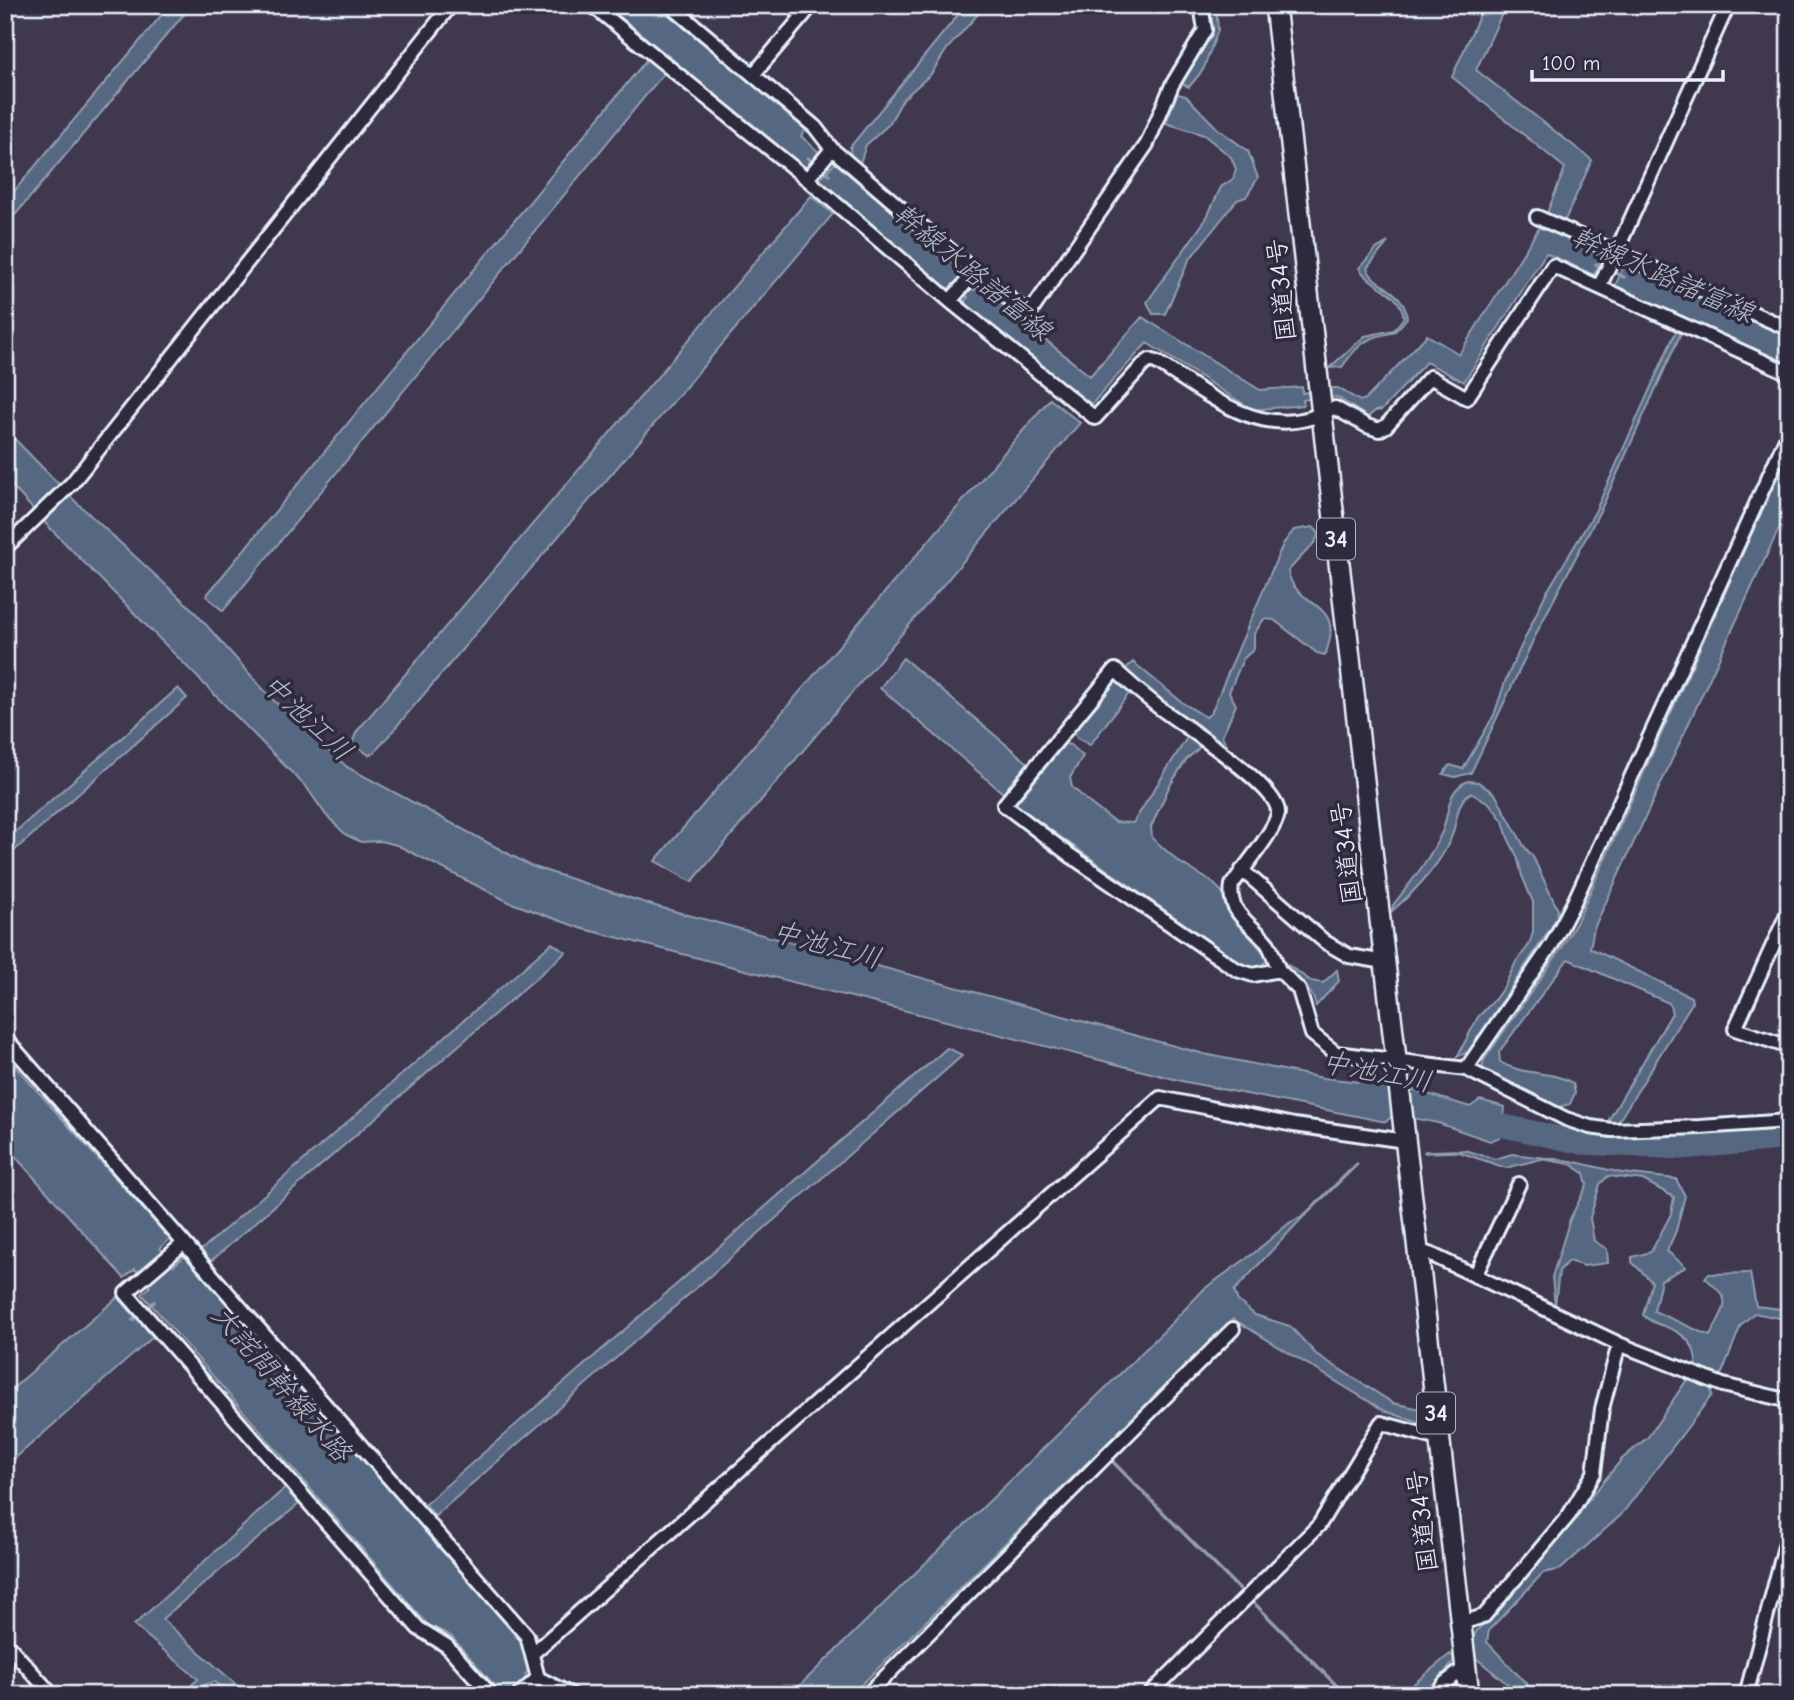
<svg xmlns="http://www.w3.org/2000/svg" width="1794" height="1700" viewBox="0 0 1794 1700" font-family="'Comic Neue','Klee One',sans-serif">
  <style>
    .water { fill: #566781; stroke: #909eb1; stroke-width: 2 }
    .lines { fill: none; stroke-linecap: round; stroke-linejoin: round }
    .stream { stroke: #909eb1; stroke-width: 3.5 }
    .river { stroke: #566781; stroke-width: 23 }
    .minor-casing { stroke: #e8f1f8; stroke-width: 18 }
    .highway-casing { stroke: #e8f1f8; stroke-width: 24 }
    .minor { stroke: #2f2a3d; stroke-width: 12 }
    .highway { stroke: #2f2a3d; stroke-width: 19 }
    .labels { text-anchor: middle; stroke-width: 7; stroke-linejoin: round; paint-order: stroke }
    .shield { fill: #2f2a3d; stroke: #b0b5c0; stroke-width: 2 }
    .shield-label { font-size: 24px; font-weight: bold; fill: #e8f1f8 }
    .street-label { font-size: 26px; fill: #e8f1f8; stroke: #2f2a3d }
    .water-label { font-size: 28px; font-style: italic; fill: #aebac8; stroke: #2f2a3d }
  </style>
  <rect width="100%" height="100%" fill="#40384e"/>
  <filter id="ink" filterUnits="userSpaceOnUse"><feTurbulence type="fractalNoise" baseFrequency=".0143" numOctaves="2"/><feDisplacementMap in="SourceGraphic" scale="14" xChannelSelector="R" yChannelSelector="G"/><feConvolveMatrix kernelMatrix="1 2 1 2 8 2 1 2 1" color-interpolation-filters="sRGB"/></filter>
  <g filter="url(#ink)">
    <!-- water -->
    <path class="water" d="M170 5H187L185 13 5 227V202Z
      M606 5H657L806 129 801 136 819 152 805 169Z
      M966 5H986L947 49 931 74 903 99 889 124 866 145 860 163 854 162 851 159 850 147Z
      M1207 5H1216L1218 30 1203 70 1189 87 1182 84V77Z
      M1484 5H1506L1476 70 1592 160 1565 220 1547 213 1565 168 1452 77Z
      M648 58 665 72 223 611 206 596Z
      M1177 94 1186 96 1218 129 1248 151 1258 178 1246 197 1237 200 1189 260 1165 314H1153L1147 302 1206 219 1221 187 1233 179 1236 169 1231 157 1204 135 1166 123Z
      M835 163 963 271 959 277 962 280 956 286 953 284 947 290 819 180Z
      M811 196 833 214 374 753 369 755 352 743 357 731Z
      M1541 225 1604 253 1594 275 1546 253 1464 382 1426 362 1382 410 1375 411 1368 417 1337 397 1329 398 1328 388H1338L1360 401 1366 399 1427 335 1459 354Z
      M1388 242 1367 268C1375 289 1404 287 1407 318 1390 340 1391 330 1370 339 1358 345 1350 356 1342 367L1329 368 1365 336 1394 330 1404 317C1399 289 1371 288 1359 268L1376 249Z
      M1625 263 1789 337V364L1615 286Z
      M978 285 1090 376 1142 317 1260 390 1302 387V393L1308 392 1309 399 1303 400V405L1253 410 1147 343 1091 405 963 303 968 297 965 295 970 288 974 290Z
      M1676 331 1681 333 1603 505 1540 626 1471 773 1455 777 1443 774 1450 765 1463 769 1494 715 1506 679 1545 595 1595 512Z
      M1050 399 1080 423 692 882 655 861Z
      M5 429 76 502 192 609 271 698 347 767 531 866 655 906 1204 1054 1323 1078 1388 1085 1394 1114 1386 1122 1186 1082 580 928 509 902 397 845 380 841 361 842 346 835 326 815 307 788 48 526 5 478Z
      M1789 451V507L1594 928 1590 948 1691 997 1692 1003 1617 1124 1607 1123 1672 1013 1669 1003 1568 959 1499 1052 1500 1062C1523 1076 1550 1070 1573 1083L1575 1093 1570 1104 1559 1107 1482 1069 1484 1060 1561 949 1577 921Z
      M1313 527 1319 533 1315 542 1288 571C1294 609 1348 599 1325 655L1317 653 1274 620 1264 619 1254 634V649L1243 659 1229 692 1236 705 1222 736 1228 748 1177 714 1124 670 1133 662 1183 703 1206 717 1211 713 1283 544 1294 530Z
      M903 658 1028 763 1003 793 880 688Z
      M1117 681 1130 692 1090 745 1077 738 1074 732Z
      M178 688 187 698 5 859V841Z
      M1188 736 1201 746 1186 760 1169 787 1151 827 1152 838 1179 862 1212 882 1223 893 1225 905 1230 913 1269 959 1260 966 1247 968 1015 805 1065 744 1071 745 1083 756 1070 778 1072 787 1092 805 1115 822 1133 823Z
      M1468 781 1478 782 1495 794 1524 846 1533 857 1558 910 1556 920 1468 1052 1457 1057 1478 1017 1495 999 1505 985 1516 962 1529 945 1533 932V902L1522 876 1517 856 1508 838 1503 821 1489 803 1471 793C1456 800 1457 825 1451 838 1439 867 1415 891 1392 911L1393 905C1411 882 1430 859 1442 832 1450 812 1446 790 1468 781Z
      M552 943 566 952 210 1262 200 1251Z
      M1285 963 1311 981 1323 983 1337 970 1339 981 1316 1006C1310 980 1291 984 1285 963Z
      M947 1048 963 1055 435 1516 425 1504Z
      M5 1055 170 1239 160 1248 174 1265 185 1256 519 1634 531 1669 525 1674 538 1689 541 1687 556 1695H512L508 1689 500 1692 451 1636 427 1624 142 1294 150 1287 135 1269 124 1278 5 1145Z
      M1408 1088 1470 1107 1480 1100 1505 1107 1502 1136 1490 1141 1438 1123 1412 1118Z
      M1465 1150 1495 1159 1512 1154 1571 1161 1622 1173 1676 1179 1685 1196 1676 1231 1667 1251 1686 1267 1661 1280 1654 1311 1710 1336C1725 1305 1735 1302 1705 1278L1708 1274 1750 1273 1756 1306 1789 1310V1320L1754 1313 1741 1325 1722 1373 1713 1379 1710 1386 1712 1395 1621 1515 1561 1569 1543 1573 1489 1630 1487 1642 1537 1695H1517L1511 1687 1476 1658C1473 1637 1470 1632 1489 1621L1622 1459 1648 1437 1686 1381 1698 1379C1696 1353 1696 1339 1669 1328 1658 1324 1652 1323 1643 1315L1652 1282 1632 1262V1257L1651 1252 1671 1214 1674 1197 1643 1180 1608 1176 1600 1184 1590 1218 1594 1241 1607 1249 1608 1263 1584 1266 1568 1261 1559 1271 1555 1306 1552 1277 1570 1219 1587 1185 1584 1173 1570 1164 1541 1159 1506 1168 1456 1151Z
      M1305 1215 1234 1291 1238 1301 1255 1315 1290 1326 1316 1354 1393 1403 1421 1409 1422 1424 1385 1411 1233 1319 851 1695H790L1166 1329 1204 1289 1254 1253 1289 1223Z
      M118 1297 153 1337 5 1467V1395Z
      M285 1488 299 1504 162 1619 248 1695H228L215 1682C199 1683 196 1695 181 1695L198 1679 134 1625Z
      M1450 1654 1453 1657V1663L1425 1695H1400Z"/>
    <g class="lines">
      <!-- stream -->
      <path class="stream" d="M808 158 829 175
        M1596 264 1624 277
        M1425 1152 1456 1151
        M1305 1215 1357 1164
        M133 1320 154 1302
        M1110 1459 1240 1590
        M1252 1601 1346 1695"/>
      <!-- river -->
      <path class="river" d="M1473 1119 1582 1143 1682 1148 1789 1138"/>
      <!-- minor casing -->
      <g class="minor-casing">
        <path id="minor" d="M592 5 807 179
          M670 5 815 127 832 149 975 272 1029 314 1147 144 1172 85 1205 30 1201 5
          M791 5 803 16
          M753 75 812 5
          M832 149 807 179 950 301 1095 418 1143 365 1150 360 1158 363C1204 391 1253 435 1310 418 1319 415 1327 410 1335 408L1367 426 1379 430 1386 426 1430 377 1467 398 1553 266 1599 287 1616 252 1789 329
          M1537 217 1616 252 1728 5
          M1599 287 1789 373
          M950 301 975 272
          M5 548 72 483 451 5
          M1115 670C1128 682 1142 694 1156 705 1178 723 1280 786 1278 813 1276 830 1243 868 1232 885 1227 914 1253 924 1268 944 1273 952 1275 962 1279 970L1253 975 1237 970 1071 856 1004 805Z
          M1242 870 1325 942 1349 956 1385 962
          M1789 910 1735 1029 1789 1047
          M1279 970 1299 990 1312 1034 1336 1053 1466 1069 1566 1119 1590 1127 1612 1130 1700 1127 1789 1121
          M5 1038 184 1243 126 1293 418 1628 447 1646 491 1695
          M1466 1069 1552 944 1574 902 1789 432
          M184 1243 527 1636 538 1678 572 1695
          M1417 1250 1432 1255 1619 1344 1723 1385 1789 1401
          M1475 1276 1519 1184
          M1461 1623 1484 1616 1569 1515 1594 1473 1602 1409 1619 1344
          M5 1642 52 1695
          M532 1654 1160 1098 1294 1125 1405 1141
          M519 1695 538 1678
          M867 1695 1233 1329
          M1149 1695 1319 1525 1381 1423 1439 1439
          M1434 1695 1445 1683 1466 1667
          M1746 1695 1789 1531"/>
      </g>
      <!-- highway casing -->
      <g class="highway-casing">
        <path id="highway" d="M1275 5 1469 1695"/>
      </g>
      <!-- minor -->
      <use href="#minor" class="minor"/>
      <!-- highway -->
      <use href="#highway" class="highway"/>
    </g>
  </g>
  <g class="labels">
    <!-- shield labels -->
    <g class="shield">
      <rect x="1317" y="518.5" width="38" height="41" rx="5"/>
      <rect x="1417" y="1392.5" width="38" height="41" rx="5"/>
    </g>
    <g class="shield-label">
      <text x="1336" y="547">34</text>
      <text x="1436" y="1421">34</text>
    </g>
    <!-- street labels -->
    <g class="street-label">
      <text transform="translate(1281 290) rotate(-96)" y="9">国道34号</text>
      <text transform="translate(1346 853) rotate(-97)" y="9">国道34号</text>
      <text transform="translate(1422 1521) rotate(-97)" y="9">国道34号</text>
    </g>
    <!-- water labels -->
    <g class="water-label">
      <text transform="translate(973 271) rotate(40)" y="10">幹線水路諸富線</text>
      <text transform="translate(1663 274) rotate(24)" y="10">幹線水路諸富線</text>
      <text transform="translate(308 717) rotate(43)" y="10">中池江川</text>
      <text transform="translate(827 944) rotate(15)" y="10">中池江川</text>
      <text transform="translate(1377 1071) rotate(11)" y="10">中池江川</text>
      <text transform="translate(282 1383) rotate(49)" y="10">大詫間幹線水路</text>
    </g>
  </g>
  <!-- margin -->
  <rect width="1794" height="1700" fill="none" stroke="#2f2a3d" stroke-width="28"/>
  <rect x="14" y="14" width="1766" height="1672" fill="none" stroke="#e8f1f8" stroke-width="2.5" filter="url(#ink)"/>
  <!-- scale -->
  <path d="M1532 70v10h191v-10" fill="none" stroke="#e8f1f8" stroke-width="3.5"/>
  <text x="1542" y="70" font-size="21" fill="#e8f1f8" stroke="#2f2a3d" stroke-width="5" paint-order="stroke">100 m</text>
</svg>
